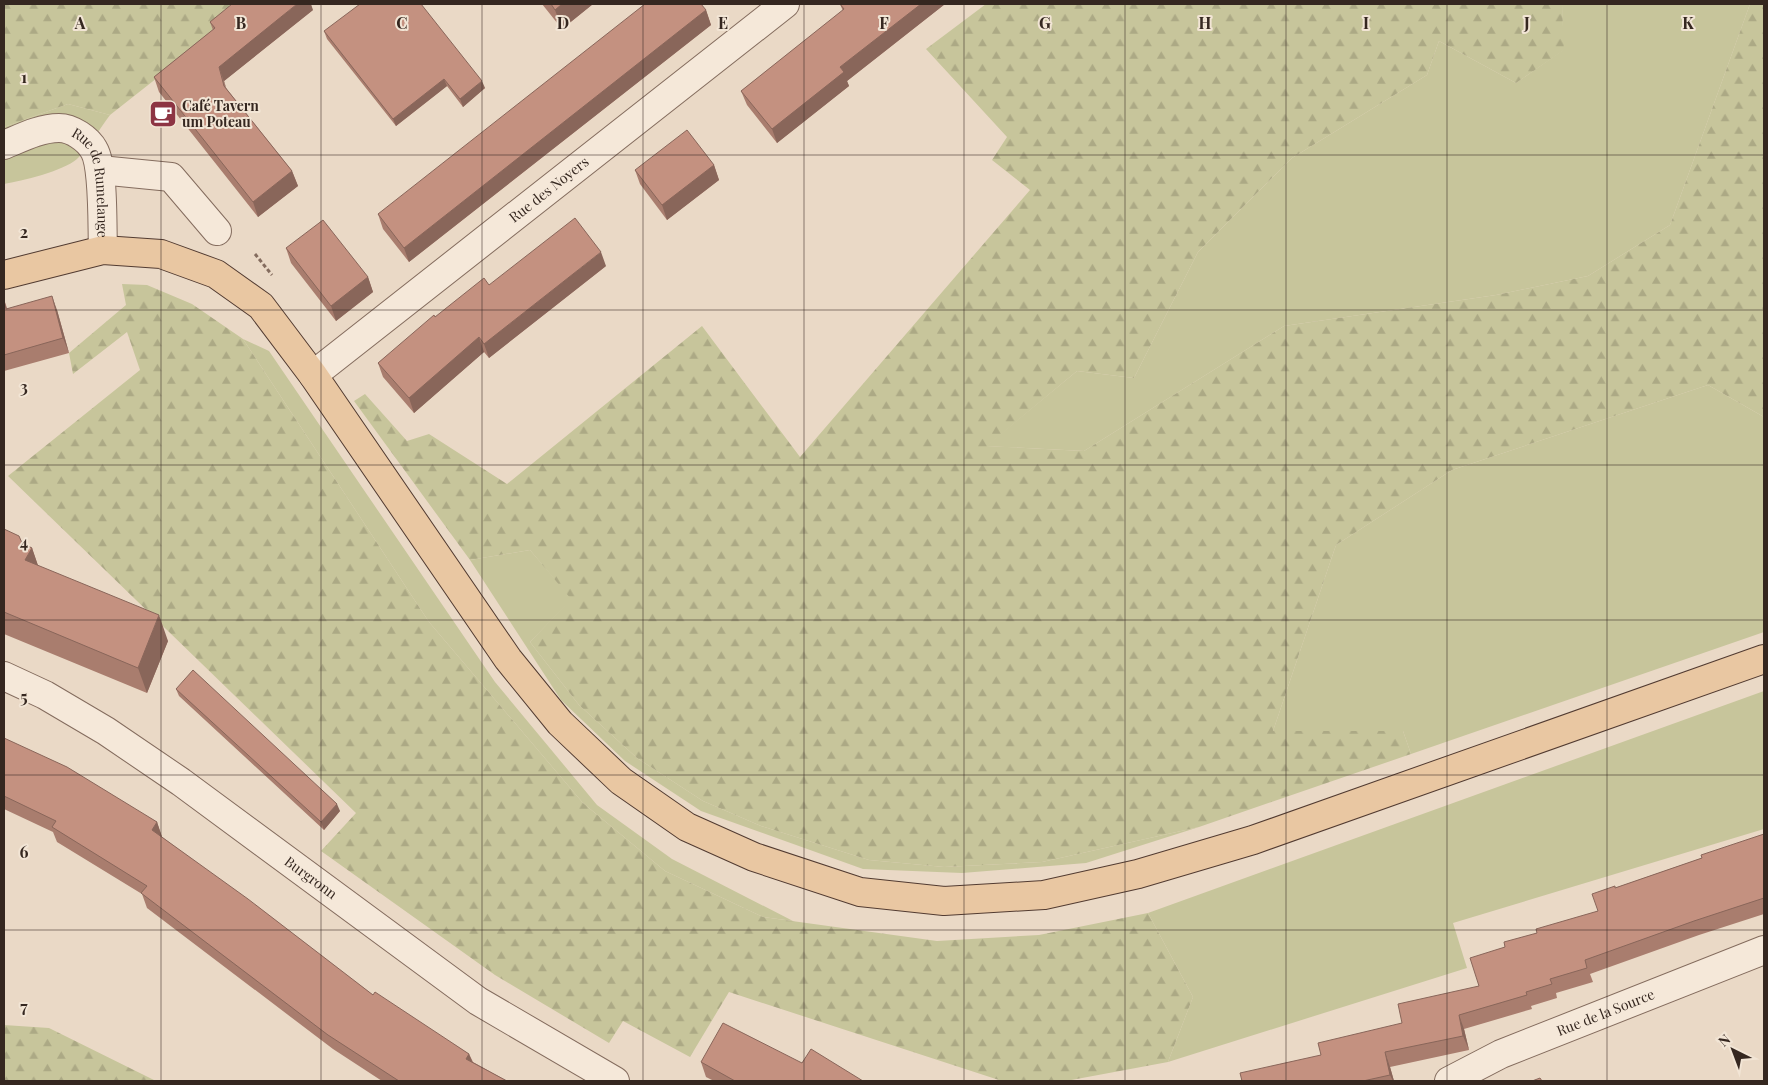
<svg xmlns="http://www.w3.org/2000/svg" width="1768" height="1085" viewBox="0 0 1768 1085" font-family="'Playfair Display',serif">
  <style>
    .green { fill: #c7c59b }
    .forest { fill: url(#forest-firs) }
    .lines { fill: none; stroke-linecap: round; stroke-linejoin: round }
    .street-casing { stroke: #846c5e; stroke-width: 30 }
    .primary-casing { stroke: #523b31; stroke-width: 30 }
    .path { stroke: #846c5e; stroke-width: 3; stroke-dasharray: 4 2.5; stroke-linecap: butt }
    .street { stroke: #f5e8d9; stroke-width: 28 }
    .primary { stroke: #e9c7a2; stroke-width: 28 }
    .wall { fill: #a97d6e }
    .shaded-wall { fill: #89665a }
    .building { fill: #c49180; stroke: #89665a }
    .grid { fill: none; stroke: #352720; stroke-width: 1; stroke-opacity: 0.55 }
    .labels { text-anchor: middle; stroke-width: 4; stroke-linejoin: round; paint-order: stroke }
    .poi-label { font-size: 14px; font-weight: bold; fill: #352720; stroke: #f2e5d5; text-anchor: start }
    .street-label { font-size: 14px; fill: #352720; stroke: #f2e5d5 }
    .grid-label { font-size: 16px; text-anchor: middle; font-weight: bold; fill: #352720; stroke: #f2e5d5; stroke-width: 4; stroke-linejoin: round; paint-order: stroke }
  </style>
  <defs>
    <pattern id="forest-firs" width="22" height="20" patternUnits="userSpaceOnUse" patternTransform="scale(1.25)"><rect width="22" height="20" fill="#c7c59b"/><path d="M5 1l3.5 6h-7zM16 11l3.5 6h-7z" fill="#aca985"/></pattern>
  </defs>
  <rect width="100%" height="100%" fill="#ead9c6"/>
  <!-- green -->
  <path class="green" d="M1562 4H1750L1670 225 1588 276 1496 295 1284 326 1084 451 986 446 1077 371 1134 378 1198 252 1292 158 1427 75 1439 41 1516 83 1563 50Z
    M68 104 110 115C100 128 88 149 77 159 63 171 22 181 4 184V127Z
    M243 339 269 351 495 682 597 805 672 859 793 921 763 917 665 871 583 803 429 622Z
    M1708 385 1764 417V632L1411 754 1403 731H1273L1336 545 1452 470Z
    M530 550 572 599 530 642 579 705 637 758 703 801 761 826 869 860 944 867 1042 862 1199 827 1086 863 962 873 863 869 701 811 625 761 561 700 470 560Z
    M1764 691V829L1453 923 1467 968 1168 1062 1193 997 1148 913Z"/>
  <!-- forest -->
  <path class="forest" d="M4 4H251L110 115 68 104 4 127Z
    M986 4H1562L1564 50 1516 83 1439 41 1427 75 1292 158 1198 252 1134 378 1077 371 987 446 1084 451 1284 326 1496 295 1588 276 1670 225 1750 4H1764V417L1708 385 1452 470 1336 545 1273 731H1403L1411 754 1199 827 1042 862 944 867 869 860 761 826 703 801 637 758 579 705 530 642 571 599 530 550 470 560 354 401 365 394 407 441 429 434 507 484 702 326 800 457 1030 190 992 160 1007 137 926 49Z
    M122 284 147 285 192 304 243 339 429 622 583 803 665 871 763 917 937 941 1039 935 1148 913 1193 997 1168 1062 1066 1081H1002L729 992 690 1057 623 1021 609 1043 495 975 321 851 356 813 8 476 140 370 127 332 73 374 69 353 126 305Z
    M4 1025 49 1028 156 1081H4Z"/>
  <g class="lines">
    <!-- street casing -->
    <g class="street-casing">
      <g id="street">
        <path id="s1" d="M4 145C21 138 40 128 59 128 72 128 88 139 94 150 104 167 102 228 103 250"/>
        <path d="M100 170 171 177 217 231"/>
        <path id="s2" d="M313 375 785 4"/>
        <path id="s3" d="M4 676 45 695 106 731 181 782 478 1001 615 1081"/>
        <path id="s4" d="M1449 1081 1501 1054 1764 950"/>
      </g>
    </g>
    <!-- primary casing -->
    <g class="primary-casing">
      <path id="primary" d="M4 275 103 250 161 254 216 274 261 306 313 375 508 659 560 723 621 781 687 827 754 857 860 892 944 901 1044 895 1138 874 1253 840 1764 659"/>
    </g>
    <!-- path -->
    <path class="path" d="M255 254 272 275"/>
    <!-- street -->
    <use href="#street" class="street"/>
    <!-- primary -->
    <use href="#primary" class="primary"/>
  </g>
  <!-- wall -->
  <path class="wall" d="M542 4H593L562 29Z
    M840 4H945L847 81 849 86 777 143 747 105 741 91 843 11Z
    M313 10 224 81 226 88 292 171 298 186 258 217 159 92 154 77 213 30 210 22Z
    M706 10 711 25 409 262 383 229 378 214Z
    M324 31 485 88 463 107 447 86 396 126 327 39Z
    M714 165 719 180 667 220 640 184 635 170Z
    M286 248 368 277 373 292 336 321 291 263Z
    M606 266 489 358 484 352 414 413 383 377 378 363 435 317 489 285Z
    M4 299 7 308 57 310 69 353 4 371Z
    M4 529 22 543 32 548 38 566 168 641 147 693 4 634Z
    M176 689 340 811 324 830 179 696Z
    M4 738 157 822 162 837 373 995 469 1054 473 1062 507 1081H382L333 1049 147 908 142 894 57 842 53 832 4 809Z
    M1764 834V914L1699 935 1590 974 1593 982 1556 993 1557 998 1531 1006 1532 1009 1464 1029 1469 1050 1390 1067 1394 1081H1242L1321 1055 1402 1023 1479 986 1505 947 1537 933 1598 911 1615 888 1702 858Z
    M701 1062 802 1063 863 1081H714L706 1077Z"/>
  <!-- shaded-wall -->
  <path class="shaded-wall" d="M297 4H311L313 10 224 81 230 100 219 67Z
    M562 4H593L562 29 555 10Z
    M921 4H945L847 81 849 86 777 143 772 129 840 67Z
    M706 10 711 25 409 262 404 248Z
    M444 79 447 86 396 126 393 119Z
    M482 81 485 88 463 107 460 99Z
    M714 165 719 180 667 220 662 205Z
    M292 171 298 186 258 217 253 202Z
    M601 252 606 266 489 358 484 344Z
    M368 277 373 292 336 321 331 306Z
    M52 296 57 310 69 353 63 338Z
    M479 337 484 352 414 413 409 398Z
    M32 548 41 574 25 560Z
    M159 615 168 641 147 693 138 668Z
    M337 804 340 811 324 830 321 822Z
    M157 822 162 837 152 830Z
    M1459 1015 1464 1029 1469 1050 1463 1036Z
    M1385 1052 1390 1067 1394 1081H1393L1390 1075Z
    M469 1054 475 1068 466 1059Z"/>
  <!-- building -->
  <path class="building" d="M232 4H297L219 67 224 86 292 171 253 202 154 77 215 28 210 22Z
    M360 4H421L482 81 460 99 444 79 393 119 324 31Z
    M551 4H562L555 10Z
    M645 4H701L706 10 404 248 378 214Z
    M840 4H921L840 67 844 72 772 129 741 91 844 9Z
    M687 130 714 165 662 205 635 170Z
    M575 218 601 252 484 344 479 337 409 398 378 363 434 315 435 317 484 278 489 285Z
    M323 220 368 277 331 306 286 248Z
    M52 296 63 338 4 355V301L6 309Z
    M4 529 19 536 22 543 32 548 25 560 159 615 138 668 4 612Z
    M193 670 337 804 321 822 176 689Z
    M4 738 67 767 157 822 152 830 248 899 373 995 375 992 469 1054 466 1059 507 1081H399L328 1035 141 893 147 886 52 827 56 821 4 796Z
    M1764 834V898L1694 921 1585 960 1587 968 1550 979 1552 984 1526 992 1527 995 1459 1015 1463 1036 1385 1052 1390 1075 1363 1081H1242L1240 1073 1321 1055 1318 1043 1402 1023 1398 1004 1479 986 1470 958 1505 947 1504 942 1537 933 1536 929 1598 911 1592 894 1615 886V888L1702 858 1701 855Z
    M723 1023 802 1063 811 1049 863 1081H735L701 1062Z
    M1540 1078 1542 1081H1532Z"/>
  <!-- grid -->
  <path class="grid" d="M161 4V1081M321 4V1081M482 4V1081M643 4V1081M804 4V1081M964 4V1081M1125 4V1081M1286 4V1081M1447 4V1081M1607 4V1081M4 155H1764M4 310H1764M4 465H1764M4 620H1764M4 775H1764M4 930H1764"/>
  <!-- icons -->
  <defs>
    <g id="cafe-square" transform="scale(1.4375)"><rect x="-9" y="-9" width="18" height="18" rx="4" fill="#8d3443" stroke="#f2e5d5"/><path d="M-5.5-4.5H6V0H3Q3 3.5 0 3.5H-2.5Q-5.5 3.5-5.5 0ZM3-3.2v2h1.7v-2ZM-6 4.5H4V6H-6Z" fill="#fff"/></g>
  </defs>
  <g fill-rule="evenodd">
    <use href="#cafe-square" x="163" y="114"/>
  </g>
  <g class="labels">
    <!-- poi labels -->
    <g class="poi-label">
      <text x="182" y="111">Café Tavern<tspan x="182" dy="16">um Poteau</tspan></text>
    </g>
    <!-- street labels -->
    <g class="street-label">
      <text dy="5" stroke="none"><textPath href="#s1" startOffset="131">Rue de Rumelange</textPath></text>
      <text dy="5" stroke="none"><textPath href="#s2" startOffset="300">Rue des Noyers</textPath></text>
      <text dy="5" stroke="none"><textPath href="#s3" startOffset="368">Burgronn</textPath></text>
      <text dy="5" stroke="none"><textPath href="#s4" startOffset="171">Rue de la Source</textPath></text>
    </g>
  </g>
  <g class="grid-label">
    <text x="80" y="29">A</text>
    <text x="241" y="29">B</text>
    <text x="402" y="29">C</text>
    <text x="563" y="29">D</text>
    <text x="723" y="29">E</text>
    <text x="884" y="29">F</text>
    <text x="1045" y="29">G</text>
    <text x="1205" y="29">H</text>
    <text x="1366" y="29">I</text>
    <text x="1527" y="29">J</text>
    <text x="1688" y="29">K</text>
    <text x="24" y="83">1</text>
    <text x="24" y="238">2</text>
    <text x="24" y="393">3</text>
    <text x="24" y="548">4</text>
    <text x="24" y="703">5</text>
    <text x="24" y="858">6</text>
    <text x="24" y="1013">7</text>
  </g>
  <!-- border -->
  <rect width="1768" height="1085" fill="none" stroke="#352720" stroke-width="10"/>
  <!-- north arrow -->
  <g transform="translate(1733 1050) rotate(318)" stroke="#f2e5d5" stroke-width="4" paint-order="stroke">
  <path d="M0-4L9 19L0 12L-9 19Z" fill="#352720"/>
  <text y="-8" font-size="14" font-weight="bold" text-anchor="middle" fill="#352720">N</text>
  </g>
</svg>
